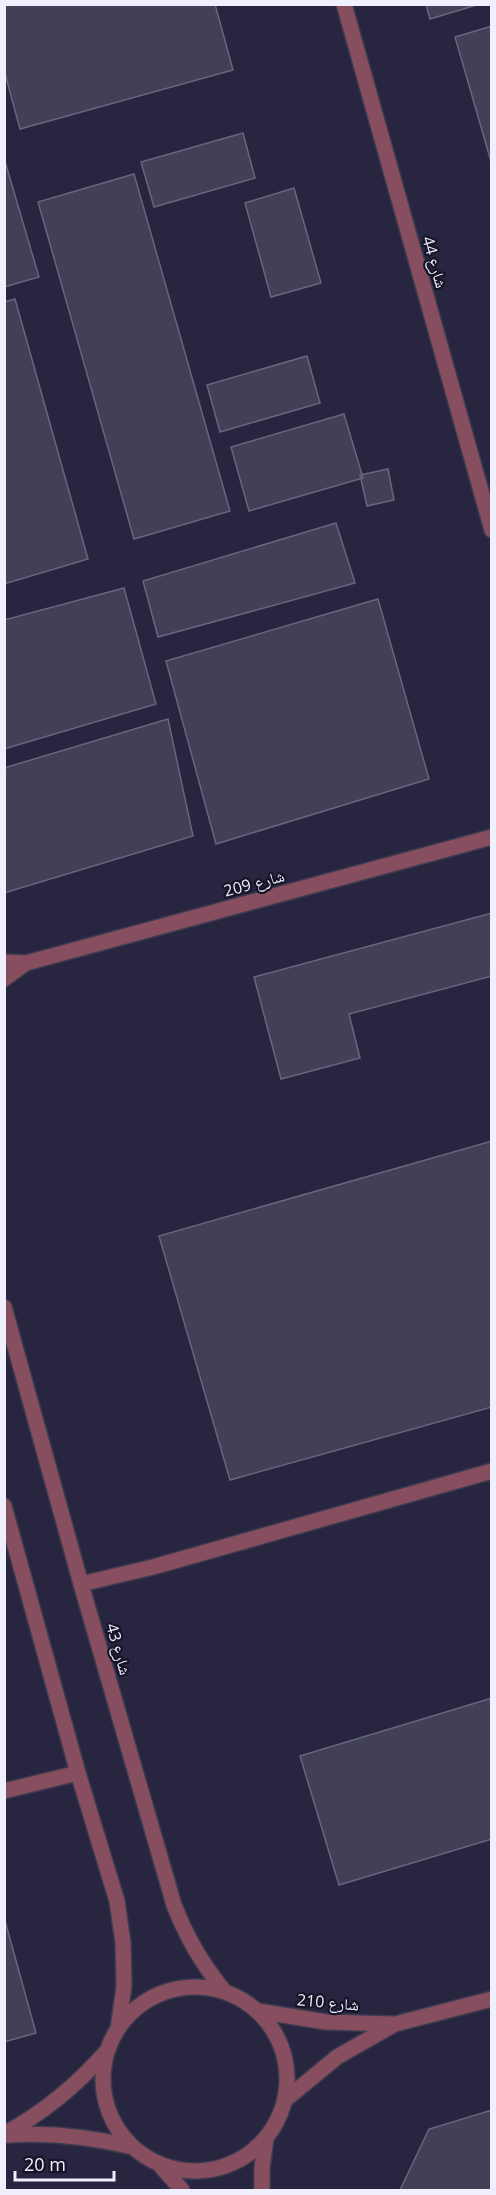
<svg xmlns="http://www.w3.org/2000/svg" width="496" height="2195" viewBox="0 0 496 2195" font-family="'Open Sans','Noto Naskh Arabic',sans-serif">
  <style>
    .built { fill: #282540 }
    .building { fill: #414057; stroke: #67667e; stroke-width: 1.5 }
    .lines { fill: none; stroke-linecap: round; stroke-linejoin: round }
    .lane-casing { stroke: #3c3a4e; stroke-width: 18 }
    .street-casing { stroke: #3c3a4e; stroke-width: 18 }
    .lane { stroke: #874e60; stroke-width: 15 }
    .street { stroke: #874e60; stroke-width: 15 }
    .labels { text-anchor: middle; stroke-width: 4.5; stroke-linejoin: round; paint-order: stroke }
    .street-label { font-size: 16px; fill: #f0effe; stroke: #161427 }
  </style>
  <rect width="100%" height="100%" fill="#1f1d31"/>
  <!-- built -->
  <path class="built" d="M5 5H491V2190H5Z"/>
  <!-- building -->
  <path class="building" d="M4 4H215L233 70 20 129 4 70Z
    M426 4H480L430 19Z
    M492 26V165L455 37Z
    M243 133 255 178 154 207 141 162Z
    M4 158 39 277 4 287Z
    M134 174 230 511 134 539 38 202Z
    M294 188 321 283 271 297 245 203Z
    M15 299 88 559 4 584V302Z
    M307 356 320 403 220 432 207 385Z
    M344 414 363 478 249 511 231 447Z
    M388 469 394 500 367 506 360 475Z
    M336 523 355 583 158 637 143 581Z
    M124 588 156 704 4 749V620Z
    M378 599 429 779 216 844 166 661Z
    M168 719 193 836 4 893V768Z
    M492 913V976L349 1014 360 1058 281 1079 254 977Z
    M492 1141V1407L230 1480 159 1236Z
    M492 1698V1839L339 1885 300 1756Z
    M4 1917 36 2033 4 2042Z
    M492 2110V2190H400L429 2129Z"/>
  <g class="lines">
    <!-- lane casing -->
    <g class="lane-casing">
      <path id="lane" d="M81 1584 153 1567 492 1471
        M4 1791 78 1773"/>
    </g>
    <!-- street casing -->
    <g class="street-casing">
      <path id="street" d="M344 4 492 530
        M4 962 26 963 492 837
        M4 979 26 963
        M4 1307 81 1584 174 1905C187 1938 201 1962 224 1991
        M4 1506 78 1773 117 1901 123 1943 124 1986 118 2029
        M103 2079a92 92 0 1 1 184 0a92 92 0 1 1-184 0Z
        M258 2011 326 2022 392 2024
        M285 2100 337 2057 395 2024 492 1999
        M4 2134C45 2112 76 2086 106 2052
        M7 2135C51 2132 91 2137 133 2147
        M159 2164 182 2190
        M262 2190V2168L266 2138"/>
    </g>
    <!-- lane -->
    <use href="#lane" class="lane"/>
    <!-- street -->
    <use href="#street" class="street"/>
  </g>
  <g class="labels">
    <!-- street labels -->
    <g class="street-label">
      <text transform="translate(435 262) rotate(74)" y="6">شارع 44</text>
      <text transform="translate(254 883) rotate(-15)" y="6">شارع 209</text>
      <text transform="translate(119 1649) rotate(74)" y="6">شارع 43</text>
      <text transform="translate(328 2002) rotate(5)" y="6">شارع 210</text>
    </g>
  </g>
  <!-- border -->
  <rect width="496" height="2195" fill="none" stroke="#f0effe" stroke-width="12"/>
  <!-- scale -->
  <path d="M15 2171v9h99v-9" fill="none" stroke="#f0effe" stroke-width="3"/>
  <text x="24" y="2171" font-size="18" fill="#f0effe" stroke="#161427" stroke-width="4.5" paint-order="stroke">20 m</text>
</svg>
